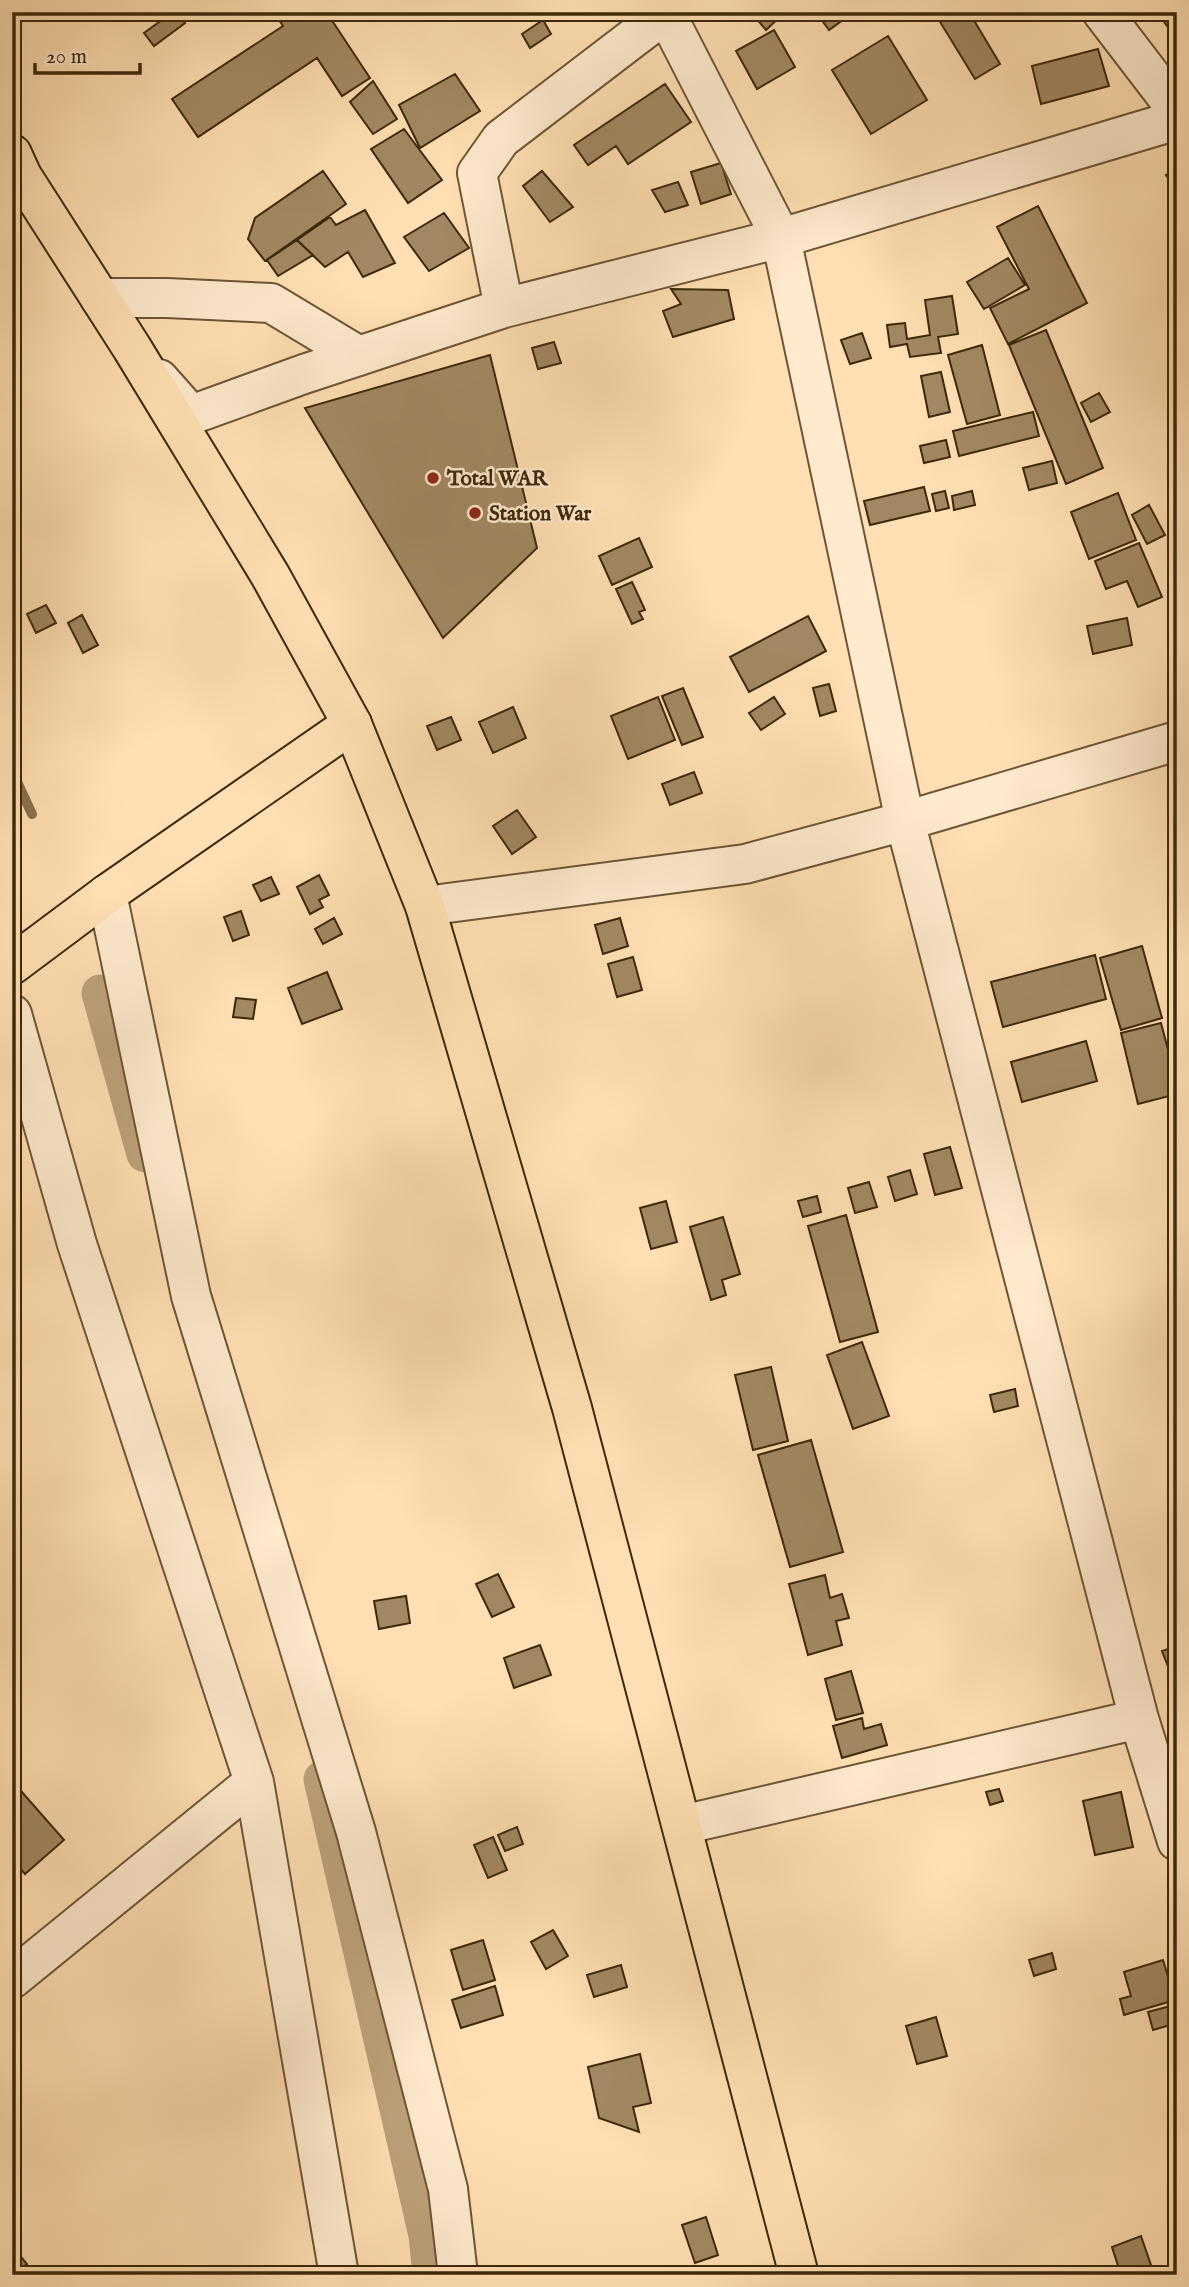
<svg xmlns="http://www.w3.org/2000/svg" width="1189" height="2287" viewBox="0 0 1189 2287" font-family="'IM FELL English',serif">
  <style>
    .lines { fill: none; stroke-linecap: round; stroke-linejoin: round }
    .stream { stroke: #8a714e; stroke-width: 10 }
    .canal { stroke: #bda17a; stroke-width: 37 }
    .building { fill: #a28862; stroke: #3d290b; stroke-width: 2 }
    .minor-casing { stroke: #6e5635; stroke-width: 42 }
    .major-casing { stroke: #3d290b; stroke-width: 42 }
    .highway-casing { stroke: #3d290b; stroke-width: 42 }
    .minor { stroke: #ffeace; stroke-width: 38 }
    .major { stroke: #ffdfb3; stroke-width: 38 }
    .highway { stroke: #ffdfb3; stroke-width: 38 }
    .poi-dot { fill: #8f2418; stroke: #ffeace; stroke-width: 2.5 }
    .labels { text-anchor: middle; stroke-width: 5; stroke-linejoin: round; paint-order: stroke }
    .poi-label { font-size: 21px; font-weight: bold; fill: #3d290b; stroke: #ffeace; text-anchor: start }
  </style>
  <rect width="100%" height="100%" fill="#ffdfb3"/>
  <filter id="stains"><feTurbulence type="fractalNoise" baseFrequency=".00286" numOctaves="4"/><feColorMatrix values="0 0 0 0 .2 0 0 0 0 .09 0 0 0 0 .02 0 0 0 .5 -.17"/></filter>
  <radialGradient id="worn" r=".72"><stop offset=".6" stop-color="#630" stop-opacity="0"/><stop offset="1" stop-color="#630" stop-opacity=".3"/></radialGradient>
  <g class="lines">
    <!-- stream -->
    <path class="stream" d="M12 771 32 814"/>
    <!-- canal -->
    <path class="canal" d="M100 993 145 1154
      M322 1779 427 2235 431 2275"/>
  </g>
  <!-- building -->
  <path class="building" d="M173 12H176L185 23 154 46 144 33Z
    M274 12H334L329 16 370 78 342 96 317 58 198 137 172 99 283 26Z
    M751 12H785L766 30Z
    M816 12H854L829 30Z
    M934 12H969L1000 64 975 79Z
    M1157 12H1177V40Z
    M543 20 551 34 530 48 522 34Z
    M774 30 795 67 757 89 736 51Z
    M888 36 927 100 871 134 832 70Z
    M1098 49 1109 86 1041 104 1032 66Z
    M455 74 480 111 420 148 399 105Z
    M373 81 397 119 373 134 350 102Z
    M665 84 691 122 628 164 616 146 588 165 574 145Z
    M404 129 442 180 408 203 371 149Z
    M721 163 731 194 701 204 691 172Z
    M1177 168V191L1166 175Z
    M323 171 346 204 265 261 248 239 255 218Z
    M542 171 573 207 550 222 523 186Z
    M678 182 688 205 665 212 652 190Z
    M1038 206 1087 303 1008 344 990 308 1029 289 997 227Z
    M365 210 395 263 363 277 348 252 325 267 297 240 330 217 336 225Z
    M444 213 469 248 429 271 404 237Z
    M297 240 313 255 278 276 267 260Z
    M1008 258 1025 285 984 309 967 282Z
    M671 289 728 290 734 319 673 337 663 311 681 304Z
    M952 296 958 334 938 337 941 353 910 357 907 344 890 347 887 325 905 323 907 339 930 335 925 300Z
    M1046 330 1103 468 1066 484 1009 345Z
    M862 333 871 358 850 364 841 340Z
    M554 342 561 363 538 369 532 348Z
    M982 345 1000 415 967 424 948 355Z
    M490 355 537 548 443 638 305 408Z
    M941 372 950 412 929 417 921 376Z
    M1099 393 1110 412 1091 422 1081 403Z
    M1033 412 1039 436 959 456 953 431Z
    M946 440 950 457 924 463 920 446Z
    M1052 461 1057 483 1029 490 1023 468Z
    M924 487 930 511 870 525 864 501Z
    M945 491 949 508 936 511 932 494Z
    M972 491 975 505 954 510 952 496Z
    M1118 493 1136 540 1089 559 1071 512Z
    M1149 505 1165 535 1147 544 1132 515Z
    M639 538 652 567 612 585 599 556Z
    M1139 543 1162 597 1138 607 1127 581 1106 589 1095 561Z
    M632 582 645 610 639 612 643 619 632 624 616 589Z
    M46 605 56 623 36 633 27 614Z
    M82 615 98 645 83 653 68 623Z
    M808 616 826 651 749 692 730 657Z
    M1127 618 1132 645 1093 654 1087 626Z
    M829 684 836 711 820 716 813 688Z
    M683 688 703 737 682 745 662 696Z
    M658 697 675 740 628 759 611 716Z
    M774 697 785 714 761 730 749 713Z
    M513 707 526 738 493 753 479 722Z
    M451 717 461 740 437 750 427 726Z
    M694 772 702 793 670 805 662 784Z
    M517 810 536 837 512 854 493 826Z
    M319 875 329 895 319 900 323 907 310 914 297 887Z
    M271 877 279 894 261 901 253 885Z
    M241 911 249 935 233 941 224 917Z
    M334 918 342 934 323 944 315 929Z
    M620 918 628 946 603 954 595 925Z
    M1142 946 1162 1018 1121 1030 1100 958Z
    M1095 955 1106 999 1003 1027 991 982Z
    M633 957 642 990 617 997 608 964Z
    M327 972 342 1009 302 1024 288 988Z
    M236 998 256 1000 253 1019 233 1017Z
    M1161 1023 1177 1084V1094L1138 1104 1121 1033Z
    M1086 1041 1097 1081 1022 1102 1011 1062Z
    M950 1147 962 1188 935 1195 924 1154Z
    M910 1170 917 1194 895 1201 888 1177Z
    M869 1182 877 1207 855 1213 848 1188Z
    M817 1196 821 1212 803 1217 798 1201Z
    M666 1201 677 1242 651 1249 640 1208Z
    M846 1215 878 1332 840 1342 808 1226Z
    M723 1217 740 1274 722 1280 726 1295 711 1300 690 1227Z
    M862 1342 889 1416 853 1429 827 1355Z
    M771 1367 788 1441 753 1450 735 1375Z
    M1015 1389 1018 1406 994 1412 990 1395Z
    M811 1440 843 1552 790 1567 758 1455Z
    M498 1574 514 1607 492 1617 476 1584Z
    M825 1575 830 1598 842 1594 849 1618 836 1621 842 1645 808 1655 789 1584Z
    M406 1596 410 1623 379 1629 374 1601Z
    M540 1645 551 1675 514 1688 504 1658Z
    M1177 1646V1672L1171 1674 1162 1651Z
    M851 1671 863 1713 836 1720 825 1679Z
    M862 1718 864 1729 881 1724 887 1745 842 1758 833 1726Z
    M999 1789 1003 1801 990 1805 986 1792Z
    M21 1791 64 1840 25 1874 12 1859V1799Z
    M1121 1792 1133 1847 1095 1855 1083 1801Z
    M517 1827 523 1844 505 1851 498 1835Z
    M493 1837 507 1870 488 1878 474 1845Z
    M553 1930 568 1956 546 1969 531 1942Z
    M483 1940 495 1980 463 1990 451 1950Z
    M1052 1953 1056 1969 1034 1976 1029 1960Z
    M1163 1960 1175 2000 1124 2015 1120 1999 1131 1996 1124 1972Z
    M621 1965 627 1987 594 1997 587 1975Z
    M495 1986 503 2015 461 2028 452 2000Z
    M1174 2005 1177 2023 1153 2030 1148 2012Z
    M936 2017 947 2056 917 2064 906 2026Z
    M640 2054 651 2103 633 2107 639 2132 599 2118 588 2067Z
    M706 2217 718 2255 695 2263 682 2225Z
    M1141 2236 1153 2271 1142 2275H1121L1112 2247Z
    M13 2247 27 2264 12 2275V2248Z"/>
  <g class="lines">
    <!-- minor casing -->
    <g class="minor-casing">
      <path id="minor" d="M665 12 781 238 905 821 1139 1719 1177 1841
        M1102 12 1177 110
        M100 298H167L271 303 359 356
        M504 308 477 173 501 139 666 13
        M159 379 191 415 304 374 504 308 781 238 1177 120
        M107 894 191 1296 356 1832 448 2189 458 2275
        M425 906 745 864 905 821 1177 741
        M12 1014 77 1244 254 1782 339 2275
        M682 1825 1139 1719
        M12 1979 254 1782"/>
    </g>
    <!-- major casing -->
    <g class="major-casing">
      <path id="major" d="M12 965 107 894 352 724"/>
    </g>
    <!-- highway casing -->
    <g class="highway-casing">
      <path id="highway" d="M12 154 22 176 132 348 270 575 352 724 425 906 572 1408 799 2275"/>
    </g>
    <!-- minor -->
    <use href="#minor" class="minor"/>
    <!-- major -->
    <use href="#major" class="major"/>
    <!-- highway -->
    <use href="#highway" class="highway"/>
  </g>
  <!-- markers -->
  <g class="poi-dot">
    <circle cx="433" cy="478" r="7"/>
    <circle cx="475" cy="513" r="7"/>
  </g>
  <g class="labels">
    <!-- poi labels -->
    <g class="poi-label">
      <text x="447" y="485">Total WAR</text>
      <text x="489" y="520">Station War</text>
    </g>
  </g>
  <!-- margin -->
  <rect width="1189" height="2287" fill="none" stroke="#ffdfb3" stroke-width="42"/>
  <rect x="14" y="14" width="1161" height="2259" fill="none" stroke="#3d290b" stroke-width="3.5"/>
  <rect x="21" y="21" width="1147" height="2245" fill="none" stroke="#3d290b" stroke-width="2"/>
  <!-- scale -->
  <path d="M35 63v10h105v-10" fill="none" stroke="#3d290b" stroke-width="3.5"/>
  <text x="46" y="63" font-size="21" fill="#3d290b" stroke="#ffeace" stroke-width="5" paint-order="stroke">20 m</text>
  <rect width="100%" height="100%" filter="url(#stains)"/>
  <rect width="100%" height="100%" fill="url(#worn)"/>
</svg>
